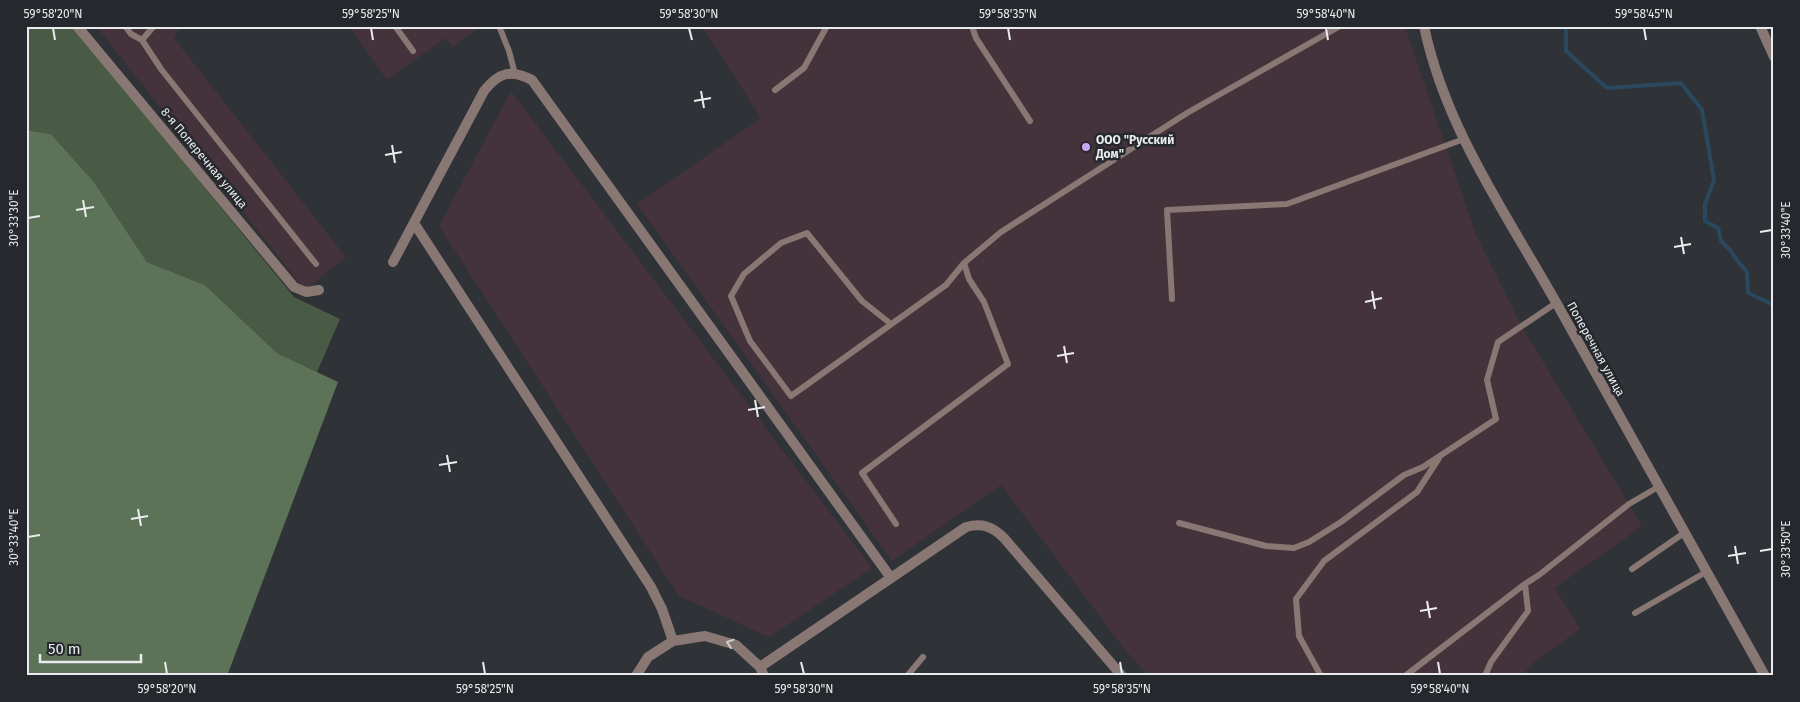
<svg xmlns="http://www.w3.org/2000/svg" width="1800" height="702" viewBox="0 0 1800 702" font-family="'Fira Sans',sans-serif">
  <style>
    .industrial { fill: #45333c }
    .green { fill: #495b45 }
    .forest { fill: #5c7357 }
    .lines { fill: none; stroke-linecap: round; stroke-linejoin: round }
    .stream { stroke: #2a485e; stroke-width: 4 }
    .service { stroke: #897774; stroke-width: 6 }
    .minor { stroke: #897774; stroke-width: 10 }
    .oneway { stroke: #d1ced0 }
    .ticks { fill: none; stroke: #e9ebee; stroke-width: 2 }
    .poi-dot { fill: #c5a7f1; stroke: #25282c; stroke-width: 2 }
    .labels { text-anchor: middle; stroke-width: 5; stroke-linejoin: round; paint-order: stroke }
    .poi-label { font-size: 12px; font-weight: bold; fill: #e9ebee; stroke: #25282c; text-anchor: start }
    .street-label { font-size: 12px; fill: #e9ebee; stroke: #25282c }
    .neatline { fill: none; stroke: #e9ebee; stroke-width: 2 }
    .ticks-label { font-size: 12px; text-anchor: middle; fill: #e9ebee }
  </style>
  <rect width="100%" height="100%" fill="#2f3236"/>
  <!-- industrial -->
  <path class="industrial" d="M96 26H182L173 37 346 257 305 290Z
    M349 26H475L477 29 453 47 446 38 387 80Z
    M702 26H1405L1475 233 1522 327 1642 526 1555 588 1580 629 1529 666 1524 676H1148L1126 651 1001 485 892 561 637 204 761 118Z
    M511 91 872 568 769 637 679 596 439 226Z"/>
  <!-- green -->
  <path class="green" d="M26 26H73L294 297 340 319 317 372 277 353 205 285 147 262 94 182 51 134 26 130Z"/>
  <!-- forest -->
  <path class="forest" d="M26 130 51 134 94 182 147 262 205 285 277 353 338 382 227 676H26Z"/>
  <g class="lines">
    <!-- stream -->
    <path class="stream" d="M1566 26V51L1607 88 1681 83 1702 110 1714 180 1705 204V221L1718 228 1721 241 1730 250 1736 259 1747 272 1748 293 1772 304 1774 306"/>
    <!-- service -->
    <path class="service" d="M125 26 131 34 142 40 161 69 316 264
      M395 26 413 51
      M499 26 509 51 515 74
      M972 26 976 38 1030 121
      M142 40 154 26
      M775 90 804 68 827 26
      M1172 299 1167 210 1287 204 1464 139
      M891 324 862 301 807 233 781 243 744 274 731 296 750 341 791 396 946 285 964 263
      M1179 523 1266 546 1294 548 1309 542 1341 522 1404 475 1423 467 1496 419 1487 380 1498 342 1556 303
      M896 524 862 473 1008 364 984 302 969 279 964 263 1001 232 1187 113 1340 26
      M1632 569 1684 533
      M1635 613 1706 572
      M907 676 923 657
      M1321 676 1299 636 1296 599 1324 561 1417 492 1439 458
      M1405 676 1525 584
      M1485 676 1491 662 1528 611 1525 584 1539 575 1629 504 1658 487"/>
    <!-- minor -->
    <path class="minor" d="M77 26 294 287 306 292 319 290
      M1424 26C1445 128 1507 215 1557 304 1626 428 1695 552 1765 676
      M1760 26 1774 57
      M414 223 651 587 662 609 673 641
      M393 262 484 91C499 72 511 69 532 80L891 578
      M760 667 966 527C982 523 992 526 1004 538L1122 676
      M636 676 648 657 673 641 705 636 736 645 760 667 764 676"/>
  </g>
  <!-- one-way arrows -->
  <defs><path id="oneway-chevron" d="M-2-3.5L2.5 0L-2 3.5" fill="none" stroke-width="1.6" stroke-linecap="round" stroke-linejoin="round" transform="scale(1.25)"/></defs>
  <use class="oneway" href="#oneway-chevron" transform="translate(730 643) rotate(-161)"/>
  <!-- ticks -->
  <path class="ticks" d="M53 28 55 40M371 28 373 40M689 28 692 40M1008 28 1010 40M1326 28 1328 40M1644 28 1646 40M701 91 704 108M694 101 711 98M392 145 395 163M385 155 402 152M83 200 86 217M76 210 94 207M28 218 40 216M1760 232 1772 230M1681 237 1684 254M1674 247 1691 244M1372 291 1375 309M1365 302 1382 298M1064 346 1067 363M1057 356 1074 353M755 400 758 417M748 410 765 407M447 455 450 472M439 465 457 462M138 509 141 526M131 519 148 516M28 537 40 535M1735 546 1738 564M1760 551 1772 549M1728 556 1746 553M1427 601 1430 618M1420 611 1437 608M165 662 167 674M483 662 485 674M801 662 804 674M1120 662 1122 674M1438 662 1440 674"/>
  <!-- markers -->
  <circle class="poi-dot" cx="1086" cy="147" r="5"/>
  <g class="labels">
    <!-- poi labels -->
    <g class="poi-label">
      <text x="1096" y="144">ООО "Русский<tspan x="1096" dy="14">Дом"</tspan></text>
    </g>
    <!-- street labels -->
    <g class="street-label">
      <text transform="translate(204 158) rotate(50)" y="4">8-я Поперечная улица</text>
      <text transform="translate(1596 349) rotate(61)" y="4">Поперечная улица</text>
    </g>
  </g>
  <!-- border -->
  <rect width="1800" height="702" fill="none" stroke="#25282c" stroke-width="55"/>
  <!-- scale -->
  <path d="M40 654v8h101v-8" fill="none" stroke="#e9ebee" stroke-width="2.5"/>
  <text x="48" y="654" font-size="15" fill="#e9ebee" stroke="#25282c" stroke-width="4" paint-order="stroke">50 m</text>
  <rect x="28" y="28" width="1744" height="646" class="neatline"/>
  <g class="ticks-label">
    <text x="53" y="18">59°58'20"N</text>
    <text x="371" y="18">59°58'25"N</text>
    <text x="689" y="18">59°58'30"N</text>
    <text x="1008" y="18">59°58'35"N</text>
    <text x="1326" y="18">59°58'40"N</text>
    <text x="1644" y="18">59°58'45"N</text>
    <text transform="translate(14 218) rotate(-90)" y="4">30°33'30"E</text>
    <text transform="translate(1786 230) rotate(-90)" y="4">30°33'40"E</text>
    <text transform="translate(14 537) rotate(-90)" y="4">30°33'40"E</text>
    <text transform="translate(1786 549) rotate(-90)" y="4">30°33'50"E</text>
    <text x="167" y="693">59°58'20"N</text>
    <text x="485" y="693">59°58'25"N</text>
    <text x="804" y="693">59°58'30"N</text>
    <text x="1122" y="693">59°58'35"N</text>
    <text x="1440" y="693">59°58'40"N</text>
  </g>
</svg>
